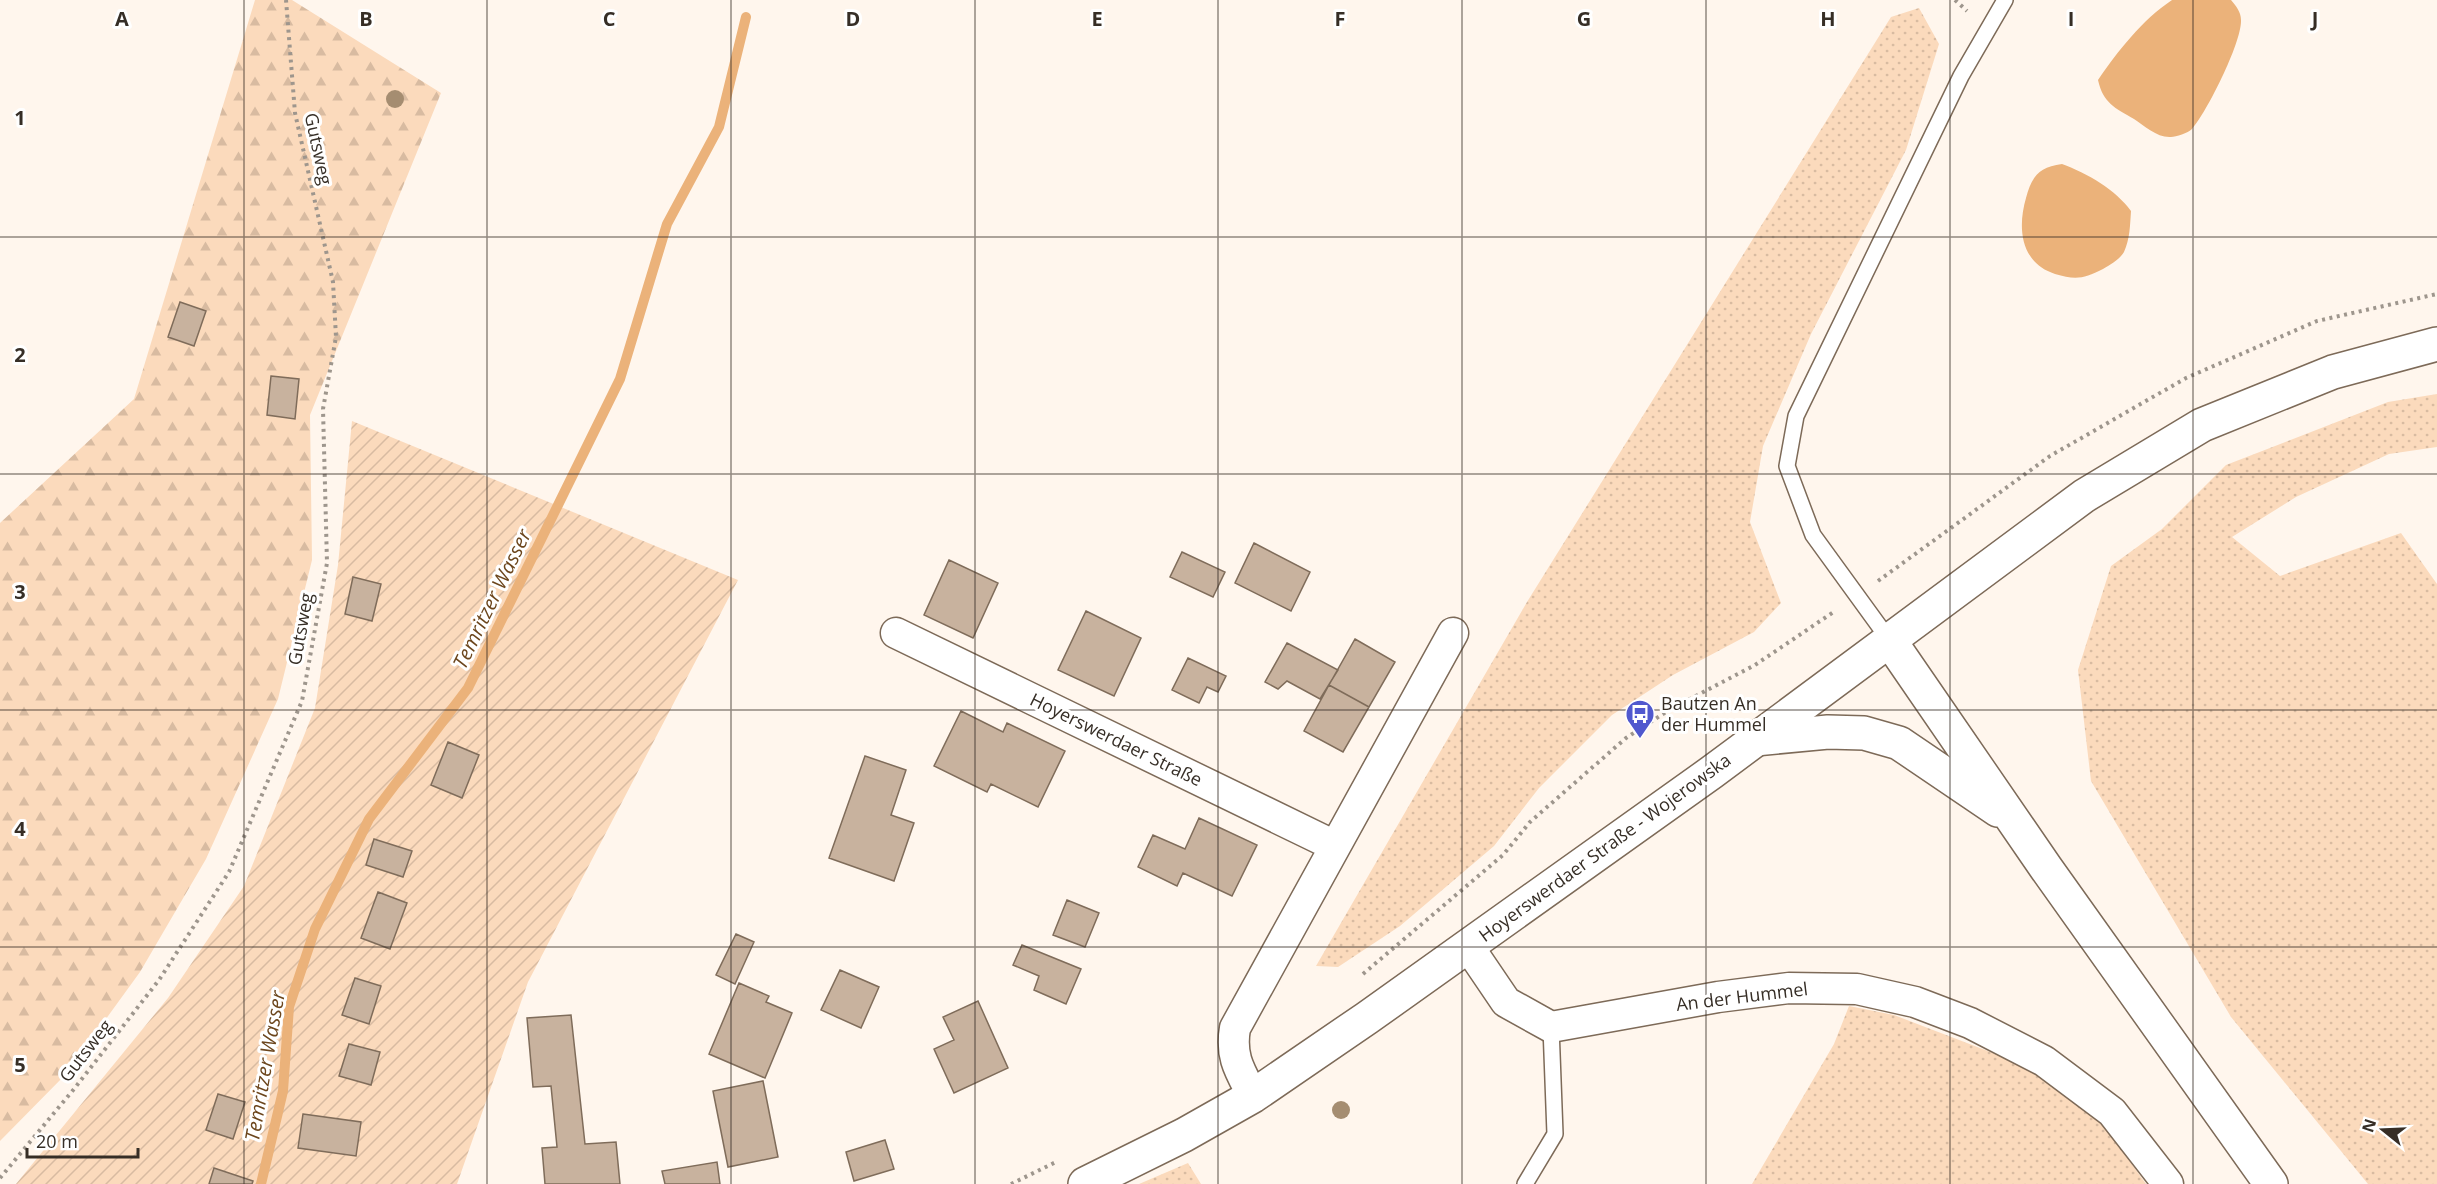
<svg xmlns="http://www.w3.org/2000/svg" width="2437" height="1184" viewBox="0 0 2437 1184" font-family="'Open Sans',sans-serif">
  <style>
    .grass { fill: url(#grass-dots) }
    .forest { fill: url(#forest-firs) }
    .garden { fill: url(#garden-furrows) }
    .water { fill: #ebb27a }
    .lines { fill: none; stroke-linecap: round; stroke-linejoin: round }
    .stream { stroke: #ebb27a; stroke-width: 10 }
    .building { fill: #c8b29e; stroke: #7f6c5a; stroke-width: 1.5 }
    .lane-casing { stroke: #7d6a58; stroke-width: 18 }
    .street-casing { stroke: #7d6a58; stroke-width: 33 }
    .primary-casing { stroke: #7d6a58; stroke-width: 36 }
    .highway-casing { stroke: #7d6a58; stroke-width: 36 }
    .path { stroke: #9e968d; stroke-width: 4; stroke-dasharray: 3 4.5; stroke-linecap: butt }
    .lane { stroke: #fff; stroke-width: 15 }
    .street { stroke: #fff; stroke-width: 30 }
    .primary { stroke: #fff; stroke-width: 33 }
    .highway { stroke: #fff; stroke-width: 33 }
    .tree { fill: #a58d71 }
    .grid { fill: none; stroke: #362e26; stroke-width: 1.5; stroke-opacity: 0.55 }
    .labels { text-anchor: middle; stroke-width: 6; stroke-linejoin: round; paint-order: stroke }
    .street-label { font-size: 18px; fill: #362e26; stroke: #fff }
    .poi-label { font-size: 18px; fill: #362e26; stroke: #fff; text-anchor: start }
    .water-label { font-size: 20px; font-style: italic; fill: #6c461d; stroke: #fff }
    .grid-label { font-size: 20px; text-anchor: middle; font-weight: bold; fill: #362e26; stroke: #fff; stroke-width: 6; stroke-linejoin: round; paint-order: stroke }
  </style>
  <defs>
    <pattern id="grass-dots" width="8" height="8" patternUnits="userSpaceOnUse" patternTransform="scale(1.5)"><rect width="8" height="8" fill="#fbdabc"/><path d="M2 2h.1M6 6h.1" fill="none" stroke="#d8bba1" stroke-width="1.8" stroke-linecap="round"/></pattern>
    <pattern id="forest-firs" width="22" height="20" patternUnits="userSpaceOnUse" patternTransform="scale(1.5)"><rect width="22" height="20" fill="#fbdabc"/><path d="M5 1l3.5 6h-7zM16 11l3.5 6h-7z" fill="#d8bba1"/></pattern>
    <pattern id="garden-furrows" width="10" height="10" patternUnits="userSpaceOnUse" patternTransform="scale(1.5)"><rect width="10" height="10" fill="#fbdabc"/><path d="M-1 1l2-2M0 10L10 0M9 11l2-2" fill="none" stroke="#d8bba1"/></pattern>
  </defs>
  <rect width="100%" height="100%" fill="#fff6ed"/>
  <!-- grass -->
  <path class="grass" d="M1919 8 1939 44 1906 150 1811 334 1763 446 1750 522 1781 603 1754 632 1673 675 1612 715 1539 788 1494 846 1400 926 1338 967 1316 966 1527 602 1891 17Z
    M2437 394V447L2389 454 2296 497 2232 537 2280 576 2401 533 2437 584V1184H2368L2231 1017 2091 781 2078 670 2111 566 2162 529 2226 465 2388 402Z
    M1849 1006 1894 1015 2032 1068 2096 1114 2146 1184H1752L1834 1044Z
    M1188 1163 1201 1184H1139Z"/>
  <!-- forest -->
  <path class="forest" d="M255 0H292L441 93 310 415 312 560 278 699 206 859 140 972 66 1074 0 1141V523L134 399Z"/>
  <!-- garden -->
  <path class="garden" d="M352 421 738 580 528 982 457 1184H16L168 998 244 886 315 708 338 565Z"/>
  <!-- water -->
  <path class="water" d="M2172 0H2231C2236 6 2241 12 2241 20 2242 42 2207 112 2192 129 2188 133 2176 137 2171 137 2157 138 2145 126 2134 119 2115 108 2103 103 2098 80 2118 51 2142 20 2172 0Z
    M2062 164C2087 173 2116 190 2131 211 2130 225 2130 239 2124 252 2120 259 2110 265 2103 269 2084 279 2075 280 2055 274 2021 263 2017 229 2026 198 2032 176 2039 167 2062 164Z"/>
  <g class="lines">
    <!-- stream -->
    <path class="stream" d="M261 1184 283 1091 289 1007 315 929 369 819 468 688 620 379 667 224 719 127 746 17"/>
  </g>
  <!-- building -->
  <path class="building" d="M180 302 206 311 194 346 168 337Z
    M271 376 299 379 295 419 267 415Z
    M1254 543 1310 572 1291 611 1235 583Z
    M1182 552 1225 572 1213 597 1170 577Z
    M949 560 998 583 973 638 924 615Z
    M353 577 381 584 372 621 345 614Z
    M1086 611 1141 638 1114 696 1058 670Z
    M1355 639 1395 662 1369 707 1329 685Z
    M1287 643 1338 670 1320 699 1287 681 1278 689 1265 682Z
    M1188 658 1226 676 1218 692 1207 687 1199 703 1172 690Z
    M1329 685 1369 707 1343 752 1304 731Z
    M961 711 1003 732 1007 723 1065 751 1038 807 991 784 987 792 934 766Z
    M448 742 479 755 462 798 431 785Z
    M865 756 906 770 891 815 914 823 894 881 829 858Z
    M1199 818 1257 845 1232 896 1183 873 1177 886 1138 867 1153 835 1185 849Z
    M374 839 412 851 403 877 366 865Z
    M378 892 407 903 390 949 361 938Z
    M1067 900 1099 913 1085 947 1053 935Z
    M736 934 754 942 735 984 716 975Z
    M1022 945 1081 969 1066 1004 1034 990 1039 976 1013 965Z
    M840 970 879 987 861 1028 821 1010Z
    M355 978 381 986 369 1024 342 1015Z
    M739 983 769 996 766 1002 792 1013 765 1078 709 1054Z
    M978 1001 1008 1068 954 1093 934 1049 954 1040 943 1017Z
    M571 1015 585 1144 616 1142 620 1184H545L542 1148 557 1147 551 1086 533 1087 527 1018Z
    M349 1044 380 1052 371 1085 339 1076Z
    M763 1081 778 1157 728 1167 713 1091Z
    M218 1094 245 1102 233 1139 206 1130Z
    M303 1114 361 1122 356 1156 298 1148Z
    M885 1140 894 1169 854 1181 846 1152Z
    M717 1162 720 1184H665L662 1171Z
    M214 1168 253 1181 252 1184H209Z"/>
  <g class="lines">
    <!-- lane casing -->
    <g class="lane-casing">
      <path id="lane" d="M1890 641 1813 535 1787 466 1796 416 1961 76 2005 0
        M1525 1184 1555 1134 1551 1027"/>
    </g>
    <!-- street casing -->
    <g class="street-casing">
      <path id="street" d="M896 633 1335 846
        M1468 946 1506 1002 1551 1027 1718 997 1789 988 1857 989 1915 1002 1970 1023 2044 1061 2112 1112 2168 1184
        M1253 1096C1240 1071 1230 1057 1235 1028L1453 633"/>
    </g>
    <!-- primary casing -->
    <g class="primary-casing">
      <path id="primary" d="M1085 1184 1184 1135 1253 1096 1367 1018 1712 772 2084 496 2202 425 2333 372 2437 344"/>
    </g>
    <!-- highway casing -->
    <g class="highway-casing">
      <path id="highway" d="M1890 641 2046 868 2271 1184
        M1755 739 1828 732 1864 733 1899 743 1998 810"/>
    </g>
    <!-- path -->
    <path class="path" d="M1955 0 1967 11
      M1878 581 2050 456 2186 378 2317 321 2437 294
      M1363 974 1503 855 1530 822 1626 738 1669 710 1755 665 1835 611
      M0 1178 74 1089 159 980 229 872 302 701 327 563 323 409 336 337 333 282 295 113 286 0
      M1011 1184 1056 1162"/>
    <!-- lane -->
    <use href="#lane" class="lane"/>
    <!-- street -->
    <use href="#street" class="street"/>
    <!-- primary -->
    <use href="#primary" class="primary"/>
    <!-- highway -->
    <use href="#highway" class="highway"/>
  </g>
  <!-- trees -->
  <g class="tree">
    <circle cx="395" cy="99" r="9"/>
    <circle cx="1341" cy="1110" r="9"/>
  </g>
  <!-- grid -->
  <path class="grid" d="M244 0V1184M487 0V1184M731 0V1184M975 0V1184M1218 0V1184M1462 0V1184M1706 0V1184M1950 0V1184M2193 0V1184M0 237H2437M0 474H2437M0 710H2437M0 947H2437"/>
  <!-- icons -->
  <defs>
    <g id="bus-pin" transform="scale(1.5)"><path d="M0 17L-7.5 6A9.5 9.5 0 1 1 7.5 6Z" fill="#5058ce" stroke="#fff"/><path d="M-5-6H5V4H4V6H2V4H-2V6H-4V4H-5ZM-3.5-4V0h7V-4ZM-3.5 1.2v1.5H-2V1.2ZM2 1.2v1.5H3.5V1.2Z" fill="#fff"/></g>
  </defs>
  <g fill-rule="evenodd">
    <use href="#bus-pin" x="1640" y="714"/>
  </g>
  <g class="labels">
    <!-- street labels -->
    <g class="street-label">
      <text transform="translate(318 149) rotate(78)" y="6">Gutsweg</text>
      <text transform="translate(301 629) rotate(-80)" y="6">Gutsweg</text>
      <text transform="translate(1116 740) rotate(26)" y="6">Hoyerswerdaer Straße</text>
      <text transform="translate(1605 848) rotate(-36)" y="6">Hoyerswerdaer Straße - Wojerowska</text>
      <text transform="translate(1742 997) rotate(-7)" y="6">An der Hummel</text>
      <text transform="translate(86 1051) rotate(-52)" y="6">Gutsweg</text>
    </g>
    <!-- poi labels -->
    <g class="poi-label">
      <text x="1661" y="710">Bautzen An<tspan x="1661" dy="21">der Hummel</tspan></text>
    </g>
    <!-- water labels -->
    <g class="water-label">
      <text transform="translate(492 599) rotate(-64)" y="7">Temritzer Wasser</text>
      <text transform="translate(265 1066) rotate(-80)" y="7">Temritzer Wasser</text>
    </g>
  </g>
  <g class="grid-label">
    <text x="122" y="26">A</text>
    <text x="366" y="26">B</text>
    <text x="609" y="26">C</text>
    <text x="853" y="26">D</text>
    <text x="1097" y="26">E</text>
    <text x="1340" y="26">F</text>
    <text x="1584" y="26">G</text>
    <text x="1828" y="26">H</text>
    <text x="2071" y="26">I</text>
    <text x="2315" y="26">J</text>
    <text x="20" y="125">1</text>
    <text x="20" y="362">2</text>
    <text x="20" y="599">3</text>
    <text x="20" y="836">4</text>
    <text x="20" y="1072">5</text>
  </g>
  <!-- north arrow -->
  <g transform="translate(2383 1130) rotate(288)" stroke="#ffffff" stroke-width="4.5" paint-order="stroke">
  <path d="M0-4.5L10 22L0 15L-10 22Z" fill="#362e26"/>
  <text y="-9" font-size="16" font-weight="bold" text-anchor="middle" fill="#362e26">N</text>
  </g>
  <!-- scale -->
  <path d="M27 1148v9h111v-9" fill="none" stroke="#362e26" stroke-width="3"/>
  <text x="36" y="1148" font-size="18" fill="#362e26" stroke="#ffffff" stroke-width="4.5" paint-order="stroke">20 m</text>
</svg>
